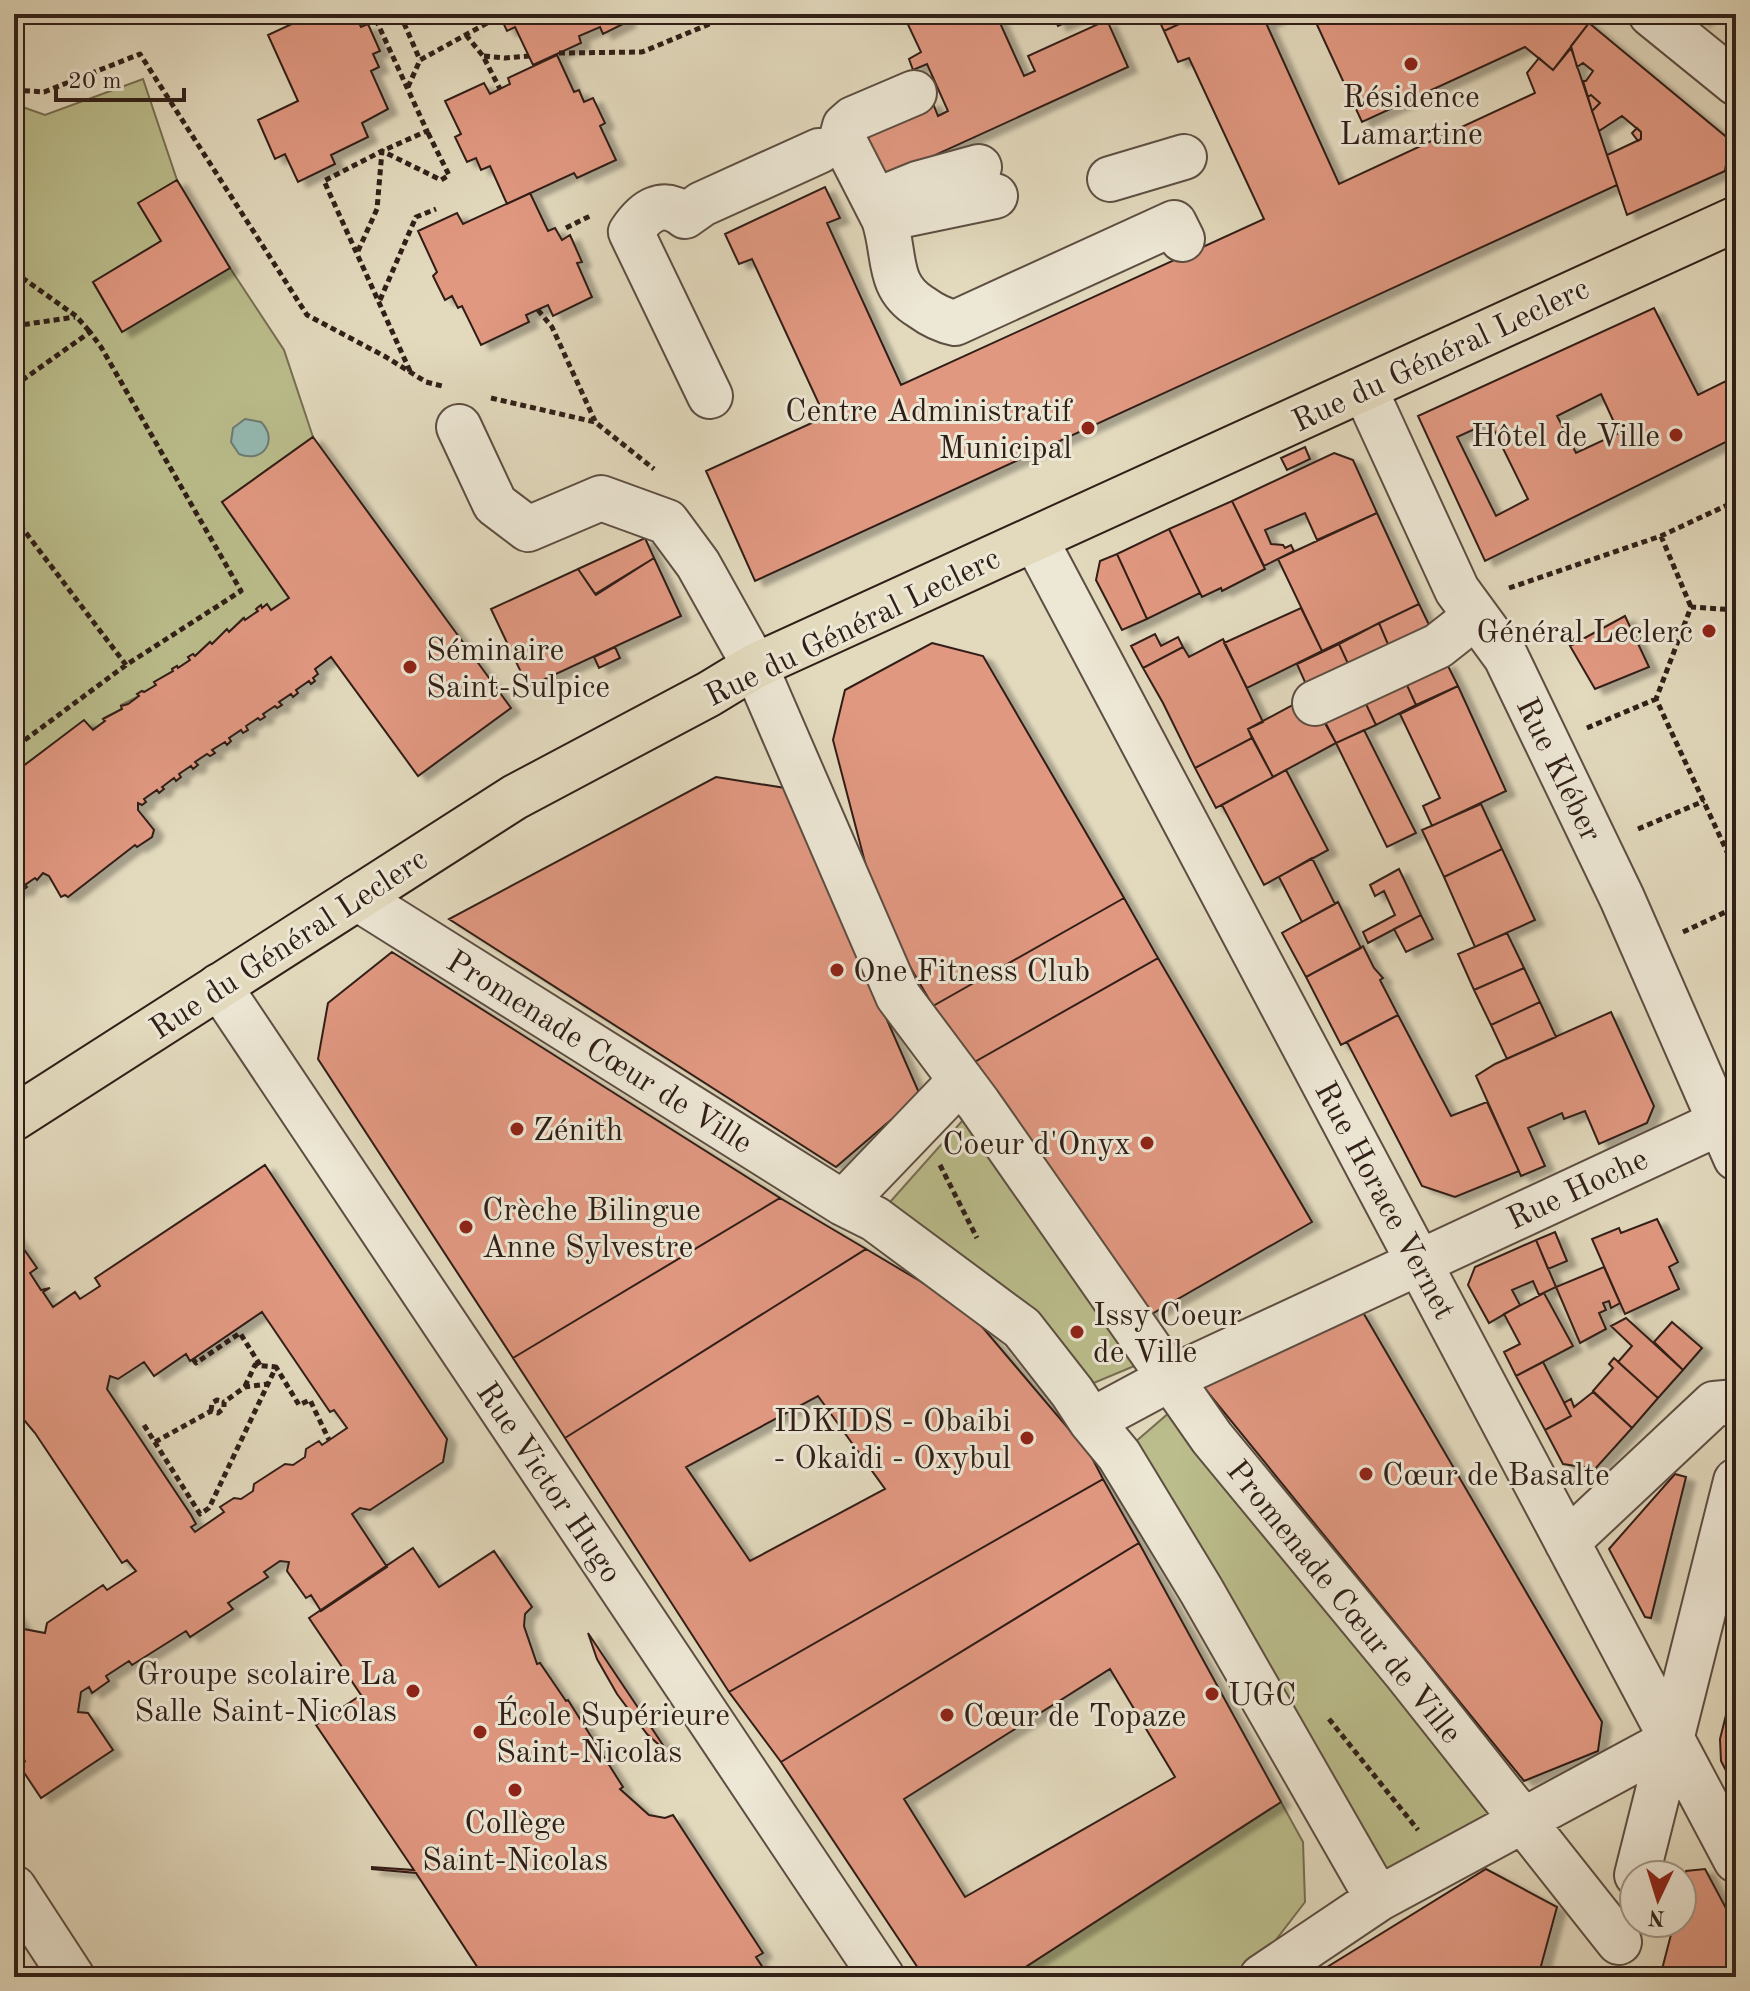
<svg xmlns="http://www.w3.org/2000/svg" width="1750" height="1991" viewBox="0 0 1750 1991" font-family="'Old Standard TT',serif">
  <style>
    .green { fill: #bbbd8c; stroke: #766e52; stroke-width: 2 }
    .water { fill: #95bab3; stroke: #6d7c75; stroke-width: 2 }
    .building { fill: #e19881; stroke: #301f18; stroke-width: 2; fill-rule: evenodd; filter: url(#shadow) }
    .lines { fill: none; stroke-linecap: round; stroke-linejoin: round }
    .minor-casing { stroke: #5d4e42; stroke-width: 48 }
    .major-casing { stroke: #301f18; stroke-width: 48 }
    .path { stroke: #301f18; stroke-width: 5; stroke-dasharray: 6 4; stroke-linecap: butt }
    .minor { stroke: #ede7d5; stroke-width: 44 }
    .major { stroke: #e3dabe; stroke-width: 44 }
    .poi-dot { fill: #8f2418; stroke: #ede7d5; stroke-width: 3 }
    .labels { text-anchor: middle; stroke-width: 6; stroke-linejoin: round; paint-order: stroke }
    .poi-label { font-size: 32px; fill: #301f18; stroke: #ede7d5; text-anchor: start }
    .street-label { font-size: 32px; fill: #301f18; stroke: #ede7d5 }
  </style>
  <defs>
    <filter id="shadow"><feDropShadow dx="9" dy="5" stdDeviation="2" flood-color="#0004"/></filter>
  </defs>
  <rect width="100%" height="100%" fill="#e3dabe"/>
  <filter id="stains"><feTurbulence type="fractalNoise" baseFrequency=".0025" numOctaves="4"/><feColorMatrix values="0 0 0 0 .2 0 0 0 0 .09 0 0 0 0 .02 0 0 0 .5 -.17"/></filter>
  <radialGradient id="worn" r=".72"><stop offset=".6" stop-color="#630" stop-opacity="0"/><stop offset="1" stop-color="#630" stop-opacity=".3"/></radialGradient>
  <!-- green -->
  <path class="green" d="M143 79 177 180 139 203 161 241 93 282 122 332 230 268 284 350 313 437 222 502 289 598 271 610 267 605 262 608 260 606 257 608 258 611 245 620 243 618 229 632 226 630 212 644 210 642 195 656 193 654 188 657 190 660 178 668 177 666 172 669 173 671 154 682 156 685 144 692 142 691 138 694 139 696 121 705 122 709 104 718 105 721 93 729 90 728 14 773V104L45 115Z
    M978 1103 1156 1357 1072 1392 875 1219Z
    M1185 1399 1523 1821 1378 1899 1119 1456Z
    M1281 1802 1303 1842 1305 1902 1262 1958 1227 1977H1010Z"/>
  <!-- water -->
  <path class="water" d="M245 419 261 422C279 440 263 464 239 454L231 442 233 428Z"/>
  <!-- building -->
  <path class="building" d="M325 14H355L361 27 368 24 380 51 373 54 379 67 371 71 388 109 362 123 368 137 331 155 335 164 298 182 285 154 275 159 258 120 298 101 268 35 311 15 313 20Z
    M499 14H623L627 22 603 34 600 27 579 36 581 43 533 65 515 27 507 31Z
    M903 14H996L1024 76 1035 71 1028 56 1107 20 1128 67 874 183 853 137 932 101 938 116 948 111 927 64 913 70 909 59 921 52Z
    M1052 14H1084L1058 26Z
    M1156 14H1201L1164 31Z
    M1201 14H1277L1278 17 1266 23 1339 184 1535 93 1527 73 1539 58 1553 70 1571 48 1617 185 755 581 706 471 825 417 752 259 739 264 725 234 825 187 840 218 827 223 901 385 1264 219 1189 58 1178 62 1164 31Z
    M1312 14H1578L1589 23 1553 70 1525 47 1362 122Z
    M1691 14H1707L1701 22Z
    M1589 23 1730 140 1725 171 1627 215 1607 155 1641 139V132L1622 116 1599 131 1592 111 1600 103 1591 95 1588 97 1583 81H1586L1593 71 1583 63 1577 67 1571 46Z
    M557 55 574 92 579 90 584 102 593 98 605 123 600 126 616 160 577 178 574 173 507 204 490 166 481 170 476 158 467 162 455 137 461 134 445 101 484 83 490 94 510 84 508 78Z
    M1591 95 1600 103 1592 111 1588 97Z
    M1637 128 1641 132V139L1638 141 1632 133Z
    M177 180 230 268 122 332 93 282 161 241 138 203Z
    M530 193 548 231 555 228 562 240 570 235 582 262 577 263 592 297 553 316 548 305 526 315 529 322 481 345 462 306 458 308 452 296 445 300 433 276 437 272 418 231 457 213 463 224Z
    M1654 308 1698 395 1736 376V437L1485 561 1418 416ZM1601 394 1619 433 1576 453 1557 416ZM1490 422 1528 499 1496 516 1457 437Z
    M313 437 511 708 418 776 331 657 315 669 318 674 313 678 315 681 311 684 309 681 296 690 298 693 293 697 291 694 279 702 282 705 277 708 275 706 263 714 265 717 260 720 258 718 246 726 248 730 243 733 241 730 229 738 231 741 227 745 225 742 212 750 215 753 210 756 207 754 195 762 198 765 193 769 191 766 179 774 181 777 176 781 174 778 162 787 164 789 159 793 157 790 144 799 146 802 142 805 138 803V810L154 830 152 837 137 847 135 845 68 897 65 895 61 897 49 876 43 873 37 880 35 878 25 885 27 887 22 891 20 889 14 893V773L84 720 93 730 105 721 103 719 122 709 121 706 128 704 139 696 137 694 142 691 144 692 156 685 154 682 173 671 172 669 177 666 178 668 190 660 188 657 193 654 195 656 210 642 212 644 227 629 229 632 244 618 245 620 258 611 256 609 261 605 262 608 267 604 271 610 289 598 222 502Z
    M1305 447 1310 459 1287 470 1281 458Z
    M1334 453 1353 460 1377 513 1317 540 1305 513 1265 530 1271 544 1283 545 1285 548 1291 545 1294 551 1264 566 1232 501Z
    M1232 501 1265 569 1222 591 1221 588 1202 597 1169 529Z
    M1377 513 1419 604 1322 651 1278 559Z
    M1169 529 1200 593 1147 619 1117 554Z
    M645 538 654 558 595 594 578 569Z
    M1117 554 1147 619 1122 630 1096 580 1100 561Z
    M654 558 681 616 528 687 491 609 578 569 596 595Z
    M1419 604 1431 629 1390 649 1379 623Z
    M1301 608 1322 651 1247 688 1224 643Z
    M1625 616 1649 667 1595 689 1570 646Z
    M1379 623 1390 649 1350 668 1339 644Z
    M1155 634 1161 646 1178 637 1183 647 1143 668 1131 646Z
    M1223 639 1263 722 1248 729 1252 738 1195 768 1163 703 1143 668 1183 647 1189 657Z
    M932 643 983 656 1124 898 933 1006 878 912 833 740 845 690Z
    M1339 644 1350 668 1308 689 1297 664Z
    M615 647 620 658 599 668 594 657Z
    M1446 662 1458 686 1416 705 1405 681Z
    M1405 681 1416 705 1376 725 1364 700Z
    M1458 686 1506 791 1432 826 1423 806 1440 798 1400 714Z
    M1311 695 1336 743 1273 777 1248 729Z
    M1364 700 1376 725 1336 743 1323 720Z
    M1364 730 1416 833 1387 847 1336 743Z
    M1252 738 1273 777 1216 808 1195 768Z
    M1286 770 1328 850 1264 885 1222 805Z
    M716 777 785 788 920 1095 836 1167 449 919Z
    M1481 804 1502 849 1444 877 1422 830Z
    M1502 849 1535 920 1475 947 1444 877Z
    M1312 858 1335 904 1302 922 1279 877Z
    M1399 869 1421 915 1368 943 1363 932 1395 915 1384 891 1375 896 1370 885Z
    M1124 898 1158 958 971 1064 933 1006Z
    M1338 902 1361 948 1306 977 1282 933Z
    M1421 915 1433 939 1406 952 1394 929Z
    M1507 933 1524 968 1474 990 1458 954Z
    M1363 946 1374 968 1383 978 1380 980 1398 1015 1341 1045 1306 977Z
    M392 952 535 1043 780 1198 513 1358 318 1059 328 1003Z
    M1158 958 1312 1222 1150 1315 971 1064Z
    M1524 968 1540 1002 1491 1025 1474 990Z
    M1540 1002 1556 1037 1507 1059 1491 1025Z
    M1611 1012 1654 1106 1647 1123 1599 1144 1585 1111 1564 1119 1562 1113 1528 1128 1545 1166 1521 1176 1476 1076 1495 1064Z
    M1398 1015 1451 1116 1487 1102 1519 1171 1455 1197 1422 1186 1347 1042Z
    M265 1165 447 1439 443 1462 370 1510 360 1508 352 1514 387 1567 321 1611 311 1595 306 1598 287 1571 289 1562 280 1561 264 1572 268 1577 228 1603 233 1609 190 1637 186 1631 132 1665 129 1661 106 1676 109 1681 92 1693 89 1687 81 1692 78 1712 88 1713 113 1750 41 1798 21 1768 25 1761 18 1751 14 1753V1613L24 1629 45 1633 47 1623 103 1585 107 1590 136 1571 127 1560 122 1563 35 1433 14 1408V1235L37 1268 30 1273 41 1290 50 1288 43 1292 53 1307 75 1292 80 1299 100 1286 95 1278ZM262 1312 330 1412 334 1410 347 1428 322 1445 319 1441 306 1449 305 1457 293 1465 285 1464 254 1484 253 1491 241 1499 234 1498 220 1507 224 1512 195 1532 191 1527 196 1524 191 1515 107 1389 110 1376 118 1379 144 1362 154 1376 186 1354 190 1361Z
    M780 1198 866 1249 565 1438 513 1358Z
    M1657 1219 1678 1262 1669 1267 1679 1289 1625 1314 1592 1239 1619 1228 1621 1233Z
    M1555 1232 1567 1261 1548 1269 1536 1240Z
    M1536 1240 1556 1287 1539 1295 1533 1281 1512 1290 1520 1305 1489 1323 1468 1285 1475 1267Z
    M866 1249 967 1309 1090 1454 1103 1479 729 1692 565 1438ZM818 1396 885 1489 750 1561 686 1467Z
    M1604 1267 1620 1303 1611 1308 1609 1301 1603 1303 1606 1310 1599 1313 1606 1329 1580 1343 1556 1287Z
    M1544 1293 1573 1346 1516 1376 1504 1352 1520 1344 1504 1314Z
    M1361 1309 1602 1722 1598 1751 1524 1781 1197 1379Z
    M1626 1318 1683 1370 1658 1398 1618 1362 1632 1346 1611 1326Z
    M1672 1322 1702 1348 1683 1370 1654 1342Z
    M1614 1358 1658 1398 1632 1428 1593 1391 1613 1368 1609 1364Z
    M1543 1362 1571 1416 1545 1430 1516 1376Z
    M1593 1392 1632 1428 1595 1469 1563 1464 1545 1430 1571 1416 1564 1403 1571 1399 1574 1407Z
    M1675 1474 1686 1477 1651 1618 1645 1617 1609 1549Z
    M1103 1479 1139 1543 781 1762 729 1692Z
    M1139 1543 1281 1802 1010 1977H924L781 1762ZM1110 1669 1175 1777 965 1897 904 1799Z
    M413 1548 439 1587 494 1551 532 1607 525 1614 524 1626 537 1664 540 1663 566 1701 568 1700 623 1787 620 1789 649 1815 665 1818 673 1815 763 1953 756 1957 769 1977H534L478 1968 416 1873 372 1869V1867L414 1870 316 1725 361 1695 309 1618Z
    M588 1633 669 1754 647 1734 617 1694 597 1659Z
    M1735 1679 1736 1680V1790L1721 1761 1720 1739Z
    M1486 1869 1557 1907 1538 1977H1311Z
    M1705 1869 1736 1927V1977H1660L1674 1923H1682V1889L1686 1871Z"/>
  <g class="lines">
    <!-- minor casing -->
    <g class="minor-casing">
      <path id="minor" d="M1651 14 1736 83
        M914 93 853 119 845 126 842 137 884 219 890 195 917 184 979 167
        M1110 179 1184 157
        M995 196 884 219C896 254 886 286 921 307 932 315 941 320 955 323L1174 223 1182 239
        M1365 390 1457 590 1506 657 1622 898 1736 1158
        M710 396 631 232C645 211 662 198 685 216L702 204 819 151
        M459 427 495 504 528 529 601 498 667 522 698 564 755 666 898 996 978 1103 1212 1438 1406 1673 1619 1942
        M1035 539 1736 1860
        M1315 703 1438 646 1476 616
        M357 898 843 1203 875 1219 1022 1328 1072 1392 1091 1421 1119 1455 1201 1590 1378 1899
        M219 986 882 1977
        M843 1203 961 1080
        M1091 1421 1171 1378 1736 1115
        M1567 1542 1714 1404 1736 1402
        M1637 1875 1736 1481
        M14 1888 72 1977
        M1262 1977 1378 1899 1672 1740"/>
    </g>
    <!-- major casing -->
    <g class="major-casing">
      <path id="major" d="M14 1118 515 797 709 694 755 666 1736 219"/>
    </g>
    <!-- path -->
    <path class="path" d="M400 14 420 60
      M466 35 483 56 500 89
      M559 53 642 52 712 23 715 14
      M484 56 505 58 529 56
      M408 87 420 60 500 16
      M14 90 44 92 140 54 307 315 386 357 426 382 442 386
      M566 228 590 216
      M358 251 377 209 382 151 427 131 377 22 397 14
      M14 272 76 316 90 332
      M380 300 416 217 436 209
      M538 310 552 327 595 421
      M14 326 75 317
      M410 371 324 181 382 151 441 180 449 175 427 131
      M14 386 90 332 101 347 241 591 126 665 14 748
      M491 398 595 422 654 469
      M14 517 126 665
      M1661 536 1691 607
      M1509 588 1661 536 1736 501
      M1736 610 1691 607 1656 699 1736 871
      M1587 728 1656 699
      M1638 829 1704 801
      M1683 932 1736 907
      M940 1165 977 1238
      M193 1359 196 1363 240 1333 260 1365
      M245 1386 255 1365 276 1367
      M211 1411 212 1403 217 1400 224 1402
      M144 1425 200 1514 209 1508 276 1367 299 1405 310 1400 329 1440
      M155 1442 211 1411 218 1413 224 1408V1402L245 1387 268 1384
      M1329 1719 1418 1830"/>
    <!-- minor -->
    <use href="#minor" class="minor"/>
    <!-- major -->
    <use href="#major" class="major"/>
  </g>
  <!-- markers -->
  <g class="poi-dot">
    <circle cx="1411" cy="64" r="8"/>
    <circle cx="1088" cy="428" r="8"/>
    <circle cx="1676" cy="435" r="8"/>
    <circle cx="1709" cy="631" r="8"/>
    <circle cx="410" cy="667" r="8"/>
    <circle cx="837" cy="970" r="8"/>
    <circle cx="517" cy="1129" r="8"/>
    <circle cx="1147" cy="1143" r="8"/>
    <circle cx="466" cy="1227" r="8"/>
    <circle cx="1077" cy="1332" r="8"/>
    <circle cx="1027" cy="1438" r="8"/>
    <circle cx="1366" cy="1474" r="8"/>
    <circle cx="413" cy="1691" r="8"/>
    <circle cx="1212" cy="1694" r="8"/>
    <circle cx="947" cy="1715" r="8"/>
    <circle cx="480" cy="1732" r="8"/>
    <circle cx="515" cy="1790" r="8"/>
  </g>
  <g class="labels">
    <!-- poi labels -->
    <g class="poi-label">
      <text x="1411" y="107" text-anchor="middle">Résidence<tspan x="1411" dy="37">Lamartine</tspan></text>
      <text x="1072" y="421" text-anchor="end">Centre Administratif<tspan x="1072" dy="37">Municipal</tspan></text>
      <text x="1660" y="446" text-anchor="end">Hôtel de Ville</text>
      <text x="1693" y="642" text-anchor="end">Général Leclerc</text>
      <text x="426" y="660">Séminaire<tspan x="426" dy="37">Saint-Sulpice</tspan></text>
      <text x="853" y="981">One Fitness Club</text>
      <text x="533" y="1140">Zénith</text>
      <text x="1131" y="1154" text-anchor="end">Coeur d'Onyx</text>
      <text x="482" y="1220">Crèche Bilingue<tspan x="482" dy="37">Anne Sylvestre</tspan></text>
      <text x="1093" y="1325">Issy Coeur<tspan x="1093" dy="37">de Ville</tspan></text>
      <text x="1011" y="1431" text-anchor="end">IDKIDS - Obaibi<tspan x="1011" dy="37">- Okaidi - Oxybul</tspan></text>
      <text x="1382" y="1485">Cœur de Basalte</text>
      <text x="397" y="1684" text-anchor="end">Groupe scolaire La<tspan x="397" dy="37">Salle Saint-Nicolas</tspan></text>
      <text x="1228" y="1705">UGC</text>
      <text x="496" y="1725">École Supérieure<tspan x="496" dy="37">Saint-Nicolas</tspan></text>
      <text x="963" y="1726">Cœur de Topaze</text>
      <text x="515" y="1833" text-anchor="middle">Collège<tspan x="515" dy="37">Saint-Nicolas</tspan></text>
    </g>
    <!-- street labels -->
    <g class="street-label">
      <text transform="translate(1440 354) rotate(-25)" y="11">Rue du Général Leclerc</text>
      <text transform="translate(852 626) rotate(-26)" y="11">Rue du Général Leclerc</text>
      <text transform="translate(1560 769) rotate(64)" y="11">Rue Kléber</text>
      <text transform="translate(288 943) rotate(-33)" y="11">Rue du Général Leclerc</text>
      <text transform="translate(600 1051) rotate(32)" y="11">Promenade Cœur de Ville</text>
      <text transform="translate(1577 1188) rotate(-25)" y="11">Rue Hoche</text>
      <text transform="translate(1386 1200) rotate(62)" y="11">Rue Horace Vernet</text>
      <text transform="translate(550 1482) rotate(56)" y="11">Rue Victor Hugo</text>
      <text transform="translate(1345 1601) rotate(51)" y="11">Promenade Cœur de Ville</text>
    </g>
  </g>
  <!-- margin -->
  <rect width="1750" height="1991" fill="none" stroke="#e3dabe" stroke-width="48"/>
  <rect x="16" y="16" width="1718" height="1959" fill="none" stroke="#301f18" stroke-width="4"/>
  <rect x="24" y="24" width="1702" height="1943" fill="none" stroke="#301f18" stroke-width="2"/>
  <!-- north arrow -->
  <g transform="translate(1658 1899) rotate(184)"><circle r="38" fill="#ede7d5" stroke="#a19789" stroke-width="2"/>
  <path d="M0-6L14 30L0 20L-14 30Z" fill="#8f2418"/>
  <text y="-12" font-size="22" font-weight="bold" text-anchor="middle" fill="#301f18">N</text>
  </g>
  <!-- scale -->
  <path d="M56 88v12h128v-12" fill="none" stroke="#301f18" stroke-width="4"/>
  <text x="68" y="88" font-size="24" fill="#301f18" stroke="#ede7d5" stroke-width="6" paint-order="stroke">20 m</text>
  <rect width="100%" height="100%" filter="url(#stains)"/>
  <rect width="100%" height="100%" fill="url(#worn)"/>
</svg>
